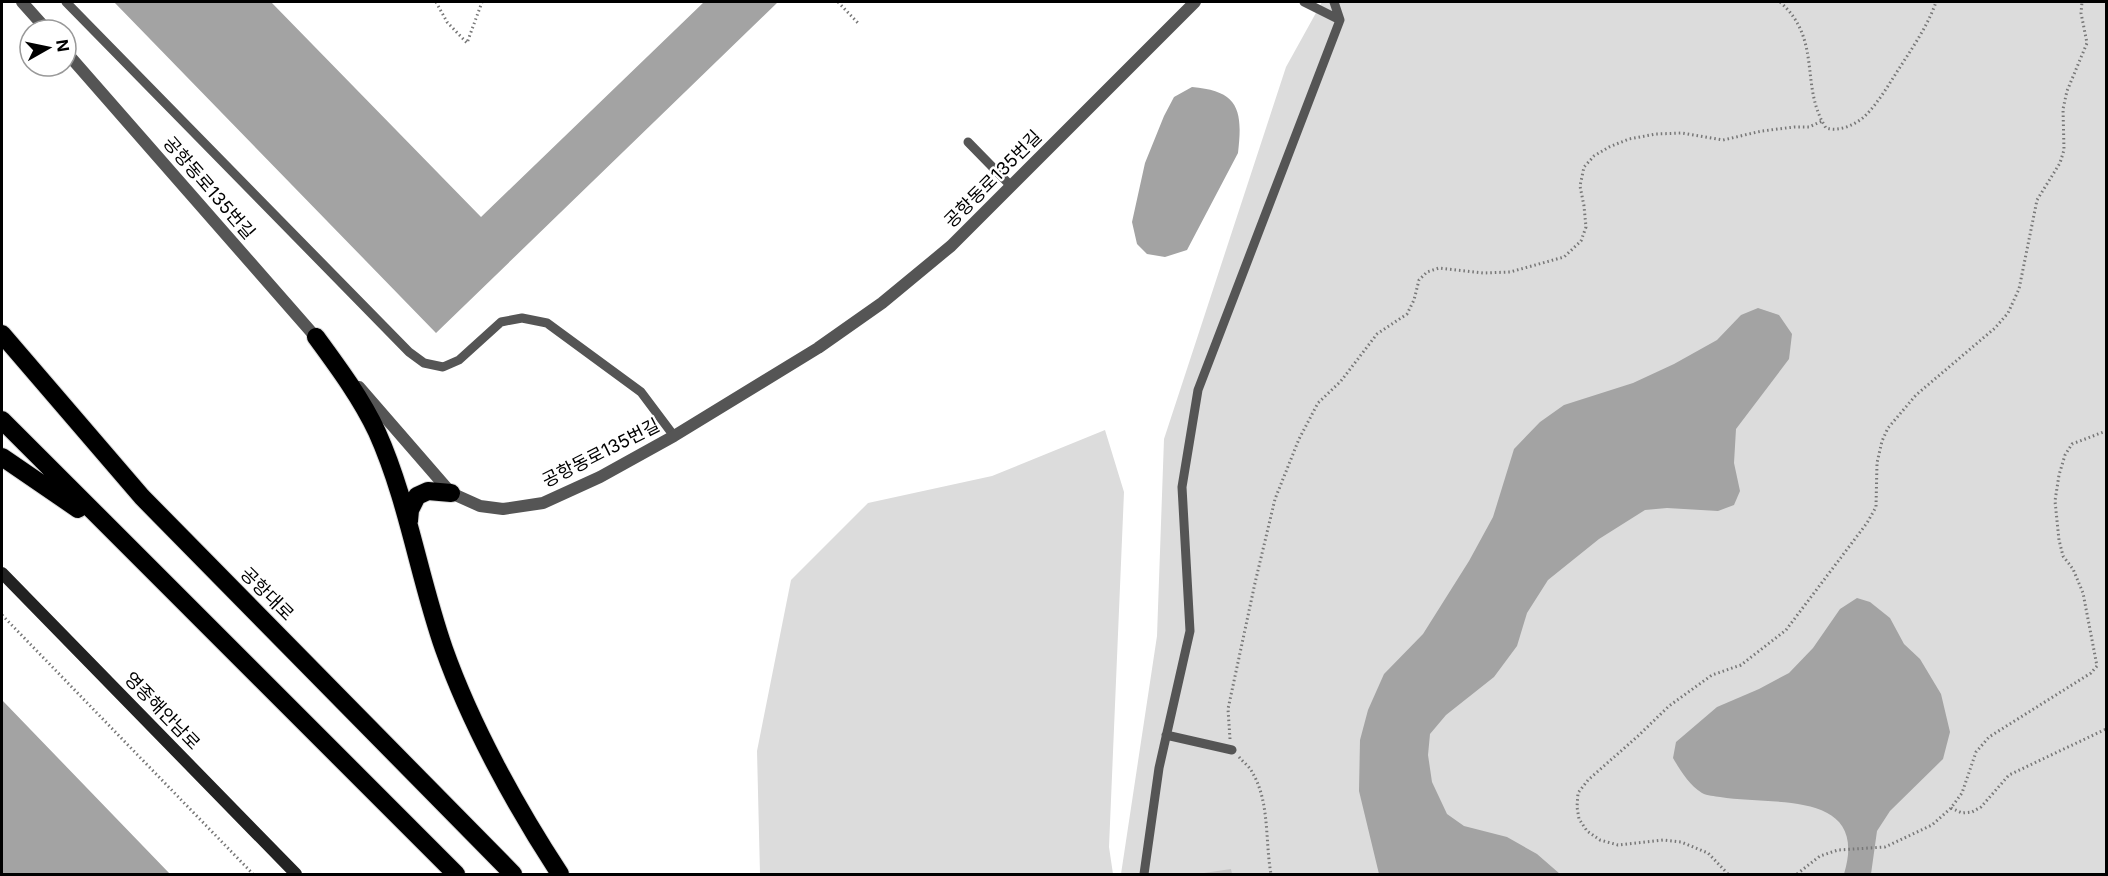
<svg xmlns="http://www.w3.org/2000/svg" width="2108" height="876" viewBox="0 0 2108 876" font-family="Inter,'Noto Sans KR',sans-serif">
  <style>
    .green { fill: #dcdcdc }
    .water { fill: #a3a3a3 }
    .building { fill: #c4c4c4 }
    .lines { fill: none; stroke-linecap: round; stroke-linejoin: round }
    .highway-casing { stroke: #dbdbdb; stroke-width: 20 }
    .path { stroke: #777; stroke-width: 3; stroke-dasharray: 1.5 3; stroke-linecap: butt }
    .lane { stroke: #555; stroke-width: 9 }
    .street { stroke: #555; stroke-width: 12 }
    .secondary { stroke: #222; stroke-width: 12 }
    .highway { stroke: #000; stroke-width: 18 }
    .labels { text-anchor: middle; stroke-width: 4.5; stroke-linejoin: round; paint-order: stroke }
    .street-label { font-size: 18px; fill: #000; stroke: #fff }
  </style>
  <rect width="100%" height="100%" fill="#fff"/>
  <!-- green -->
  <path class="green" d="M1322 2H2106V874H1121L1157 636 1164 439 1286 67Z
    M1105 430 1124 492 1109 847 1113 874H760L757 751 791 580 868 503 992 476Z"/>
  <!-- water -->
  <path class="water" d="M114 2H271L481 217 704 2H778L436 333Z
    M1192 87C1239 91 1243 110 1238 153L1187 250 1165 257 1147 254 1137 244 1132 222 1145 163 1164 116 1174 97Z
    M1758 308 1779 315 1792 334 1789 359 1736 429 1734 463 1740 491 1734 505 1718 511 1667 508 1645 510 1599 539 1548 580 1527 613 1517 646 1494 677 1446 715 1430 734 1428 755 1432 782 1447 814 1464 826 1507 837 1537 854 1560 874H1379L1359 791 1360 740 1368 710 1384 674 1423 634 1469 561 1493 517 1514 449 1540 422 1564 405 1633 383 1674 364 1717 340 1741 315Z
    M1857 598 1870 602 1890 618 1904 644 1920 659 1941 694 1950 732 1943 759 1890 811 1877 831 1871 874H1844C1870 788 1771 806 1720 797 1715 796 1707 796 1702 793 1689 785 1680 770 1673 758L1676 742 1717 707 1759 689 1789 673 1813 648 1840 609Z
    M2 700 170 874H2Z"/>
  <!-- building -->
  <path class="building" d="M1231 869 1232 874H1204V873Z"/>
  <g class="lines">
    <!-- highway casing -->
    <g class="highway-casing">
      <path id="highway" d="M2 334 142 497 513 874
        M316 337C338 367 361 398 377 432 408 501 419 578 444 649 471 725 516 807 560 874
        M2 420 456 874
        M2 457 78 509
        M409 521 410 510 417 496 428 491 451 493"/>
    </g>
    <!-- path -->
    <path class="path" d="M436 2 447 22 467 43 482 2
      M838 2 858 23
      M1780 2C1823 40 1799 86 1826 128 1839 132 1855 125 1865 116 1877 104 1886 89 1895 75 1910 51 1927 28 1936 2
      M2 615 253 874
      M1230 739 1228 709 1255 583 1275 499 1299 439 1318 403 1341 381 1377 334 1407 314 1414 300 1419 280 1427 272 1439 268 1483 273 1510 272 1564 257 1581 241 1586 227 1584 206 1580 186 1584 167 1594 156 1609 147 1629 139 1656 134 1682 133 1723 140 1762 131 1794 127H1809L1822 121
      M1239 757C1243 762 1249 766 1252 772 1270 801 1265 842 1271 874
      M1951 808 1962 813 1972 812 1981 807 2009 775 2106 729
      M1728 874 1708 853 1681 842 1663 840 1618 845 1600 840 1587 831 1579 819 1577 807 1578 793 1588 780 1638 736 1669 706 1712 675 1741 665 1786 630 1867 523 1876 507 1877 463 1882 441 1888 428 1916 395 1995 328 2008 313 2019 289 2037 200 2060 163 2064 150 2063 109 2067 91 2087 43 2081 13 2082 2
      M1797 874 1820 856 1838 850 1885 847 1932 825 1951 808 1962 793 1976 752 1989 737 2091 673 2097 666 2083 593 2073 569 2063 556 2059 540 2055 501 2059 475 2065 455 2072 444 2106 431"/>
    <!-- lane -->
    <path class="lane" d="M66 2 409 352 424 363 443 367 459 360 501 322 522 318 547 323 641 392 674 436
      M1304 2 1340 20
      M968 142 1011 186
      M1166 735 1232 750
      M1144 874 1159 768 1190 631 1182 487 1198 390 1340 20 1334 2"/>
    <!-- street -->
    <path class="street" d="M22 2 47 30
      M66 52 320 342
      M359 387 451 493 480 506 503 509 543 503 600 477 674 436 818 348 882 303 951 246 1195 2"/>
    <!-- secondary -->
    <path class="secondary" d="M2 573 296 874"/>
    <!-- highway -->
    <use href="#highway" class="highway"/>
  </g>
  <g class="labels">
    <!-- street labels -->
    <g class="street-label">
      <text transform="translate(993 179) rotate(-45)" y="6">공항동로135번길</text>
      <text transform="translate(209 188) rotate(49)" y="6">공항동로135번길</text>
      <text transform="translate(601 453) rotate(-27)" y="6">공항동로135번길</text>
      <text transform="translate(267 594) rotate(45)" y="6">공항대로</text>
      <text transform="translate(162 711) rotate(46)" y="6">영종해안남로</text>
    </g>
  </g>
  <!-- border -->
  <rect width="2108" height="876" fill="none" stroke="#000000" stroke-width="6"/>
  <!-- north arrow -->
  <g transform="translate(48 48) rotate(81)"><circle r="28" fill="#ffffff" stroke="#999999" stroke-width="1.5"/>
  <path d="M0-4.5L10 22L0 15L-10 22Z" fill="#000000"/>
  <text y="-9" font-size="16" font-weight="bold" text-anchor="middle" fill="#000000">N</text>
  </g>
</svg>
